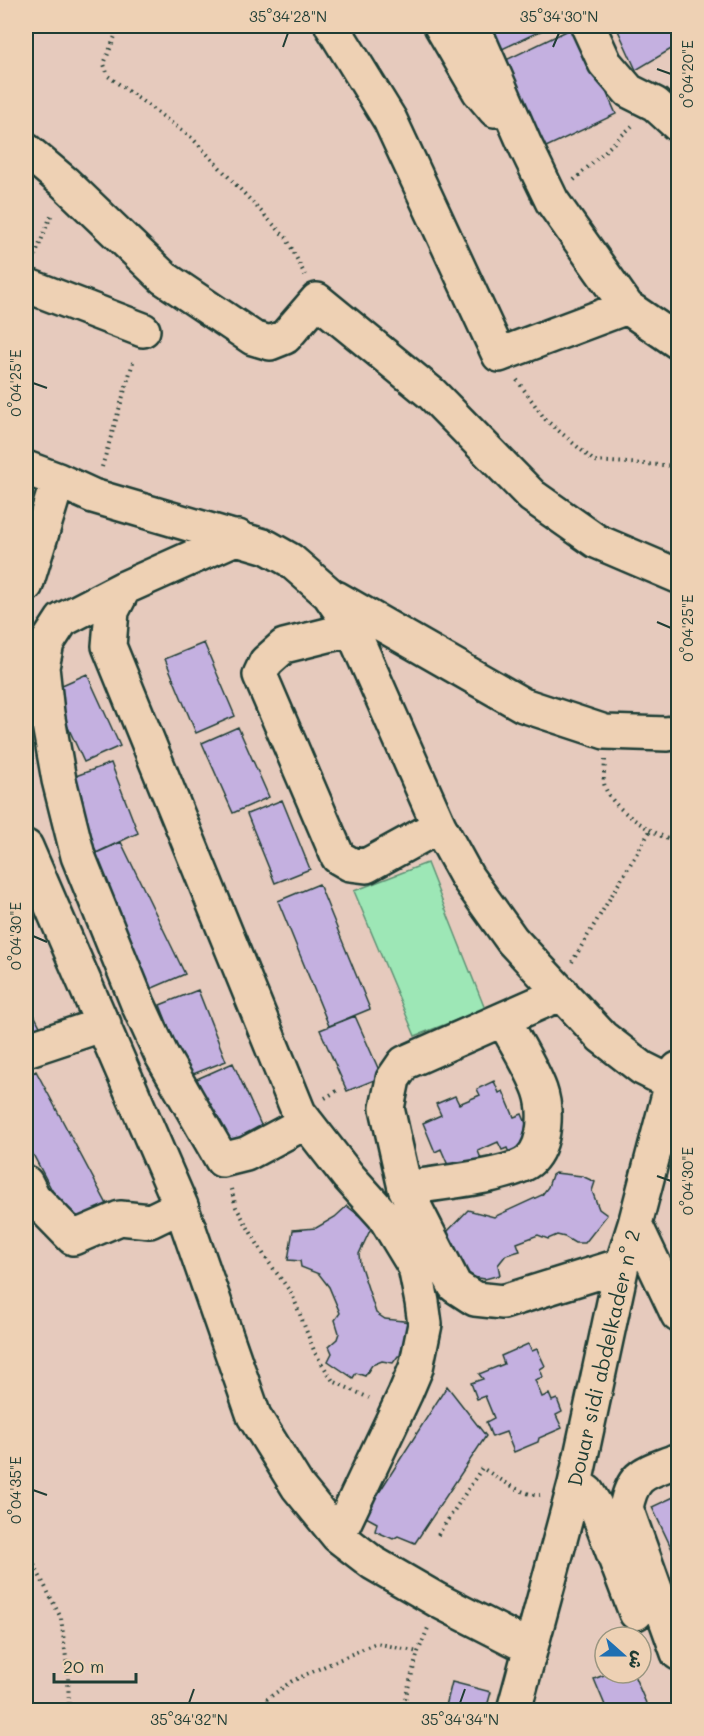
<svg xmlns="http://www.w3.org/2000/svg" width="704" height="1736" viewBox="0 0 704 1736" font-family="Mali,'Playpen Sans Arabic',sans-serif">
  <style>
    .green { fill: #9de7b6; stroke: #5e9275; stroke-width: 1.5 }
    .building { fill: #c4b0e0; stroke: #1f3d34; stroke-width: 1.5 }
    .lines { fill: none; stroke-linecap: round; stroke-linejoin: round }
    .minor-casing { stroke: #1f3d34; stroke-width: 38 }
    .path { stroke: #1f3d34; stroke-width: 4; stroke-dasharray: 1.5 4.5; stroke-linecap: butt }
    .minor { stroke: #eed1b4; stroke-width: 33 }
    .ticks { fill: none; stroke: #1f3d34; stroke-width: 2 }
    .labels { text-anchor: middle; stroke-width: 5; stroke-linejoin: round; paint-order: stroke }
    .street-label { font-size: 20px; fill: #1f3d34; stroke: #eed1b4 }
    .neatline { fill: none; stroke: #1f3d34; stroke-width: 2 }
    .ticks-label { font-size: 15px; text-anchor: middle; fill: #1f3d34 }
  </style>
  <rect width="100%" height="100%" fill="#e6cabd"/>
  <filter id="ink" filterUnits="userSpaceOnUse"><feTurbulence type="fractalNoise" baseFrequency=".0167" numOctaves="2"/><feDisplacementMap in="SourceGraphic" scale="12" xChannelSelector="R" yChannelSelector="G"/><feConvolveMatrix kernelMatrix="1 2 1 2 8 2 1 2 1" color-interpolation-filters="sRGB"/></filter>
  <g filter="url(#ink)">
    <!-- green -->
    <path class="green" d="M427 863 485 1009 415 1036 354 891Z"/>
    <!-- building -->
    <path class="building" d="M487 26H551L498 51Z
      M577 26 616 114 544 148 506 60Z
      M616 26H678V45L636 70Z
      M204 643 235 716 196 733 165 659Z
      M87 674 120 746 84 762 51 690Z
      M238 727 269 797 233 813 202 743Z
      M111 763 138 833 96 853 73 777Z
      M282 800 310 869 275 883 247 814Z
      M121 842 185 974 148 990 94 854Z
      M319 884 370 1009 329 1026 278 901Z
      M198 990 226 1061 188 1076 160 1005Z
      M26 999 45 1036 26 1044Z
      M355 1016 382 1077 347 1091 320 1030Z
      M233 1063 266 1136 230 1152 197 1079Z
      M36 1071 110 1210 73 1230 26 1141V1077Z
      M494 1081 499 1093 503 1091 514 1117 522 1114 532 1138 510 1155 507 1148 502 1150 498 1142 478 1151 482 1161 450 1170 441 1149 435 1152 423 1123 441 1115 436 1104 455 1096 459 1104 480 1095 477 1089Z
      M555 1173 582 1176 595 1182 592 1191 599 1209 607 1215 585 1243H575L565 1237 557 1235 548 1239 538 1235 517 1243 520 1251 506 1255 498 1265 500 1275 485 1279 460 1275 459 1258 454 1245 444 1240 447 1232 468 1210 494 1217 542 1195 548 1187 552 1175Z
      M347 1206 372 1226 359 1254 360 1264 376 1313 385 1319 412 1322V1356H398L393 1363 382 1361 372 1365 365 1376 356 1373 353 1378 328 1361 332 1353 329 1346 337 1339 339 1333 335 1320 340 1313 329 1287 319 1274 301 1267 300 1261 288 1260 293 1230 316 1228 335 1217Z
      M528 1344 532 1351 537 1349 545 1366 540 1369 543 1377 535 1380 542 1397 549 1394 552 1401 557 1399 562 1412 556 1415 562 1428 539 1438 538 1442 514 1452 506 1432 492 1437 486 1422 494 1418 485 1396 477 1399 471 1383 483 1379 479 1374 504 1364 501 1356Z
      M447 1386 486 1436 415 1543 398 1536 393 1539 375 1531 377 1523 364 1516Z
      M678 1495V1562L652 1507Z
      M609 1673H633L649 1710H607L594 1679Z
      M452 1682 491 1692 486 1710H445Z"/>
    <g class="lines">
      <!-- minor casing -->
      <g class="minor-casing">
        <path id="minor" d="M332 26 390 120 499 355 627 307
          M441 26 479 91 495 110
          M473 26 525 145 552 201 627 307 678 342
          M588 26 605 63 629 91 655 104 678 125
          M26 150 64 182 164 278 253 338 270 343 285 337 317 300 432 394 532 496 596 541 678 576
          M26 285 143 330
          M26 468 58 480 93 496 267 547 290 560 329 594 340 610 352 629 439 826 467 877 512 940 602 1037 642 1068 678 1086
          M238 537 124 588 112 611 109 646 299 1113 348 1176 384 1216 415 1267 422 1302 425 1324 416 1368 405 1394 338 1536
          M26 585 58 480
          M124 588 62 620 47 643 42 667 47 713 59 780 78 856 138 1004 161 1054 222 1160 246 1154 306 1122
          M336 598 523 705 605 732 667 734 678 732
          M352 629 284 646 266 662 260 675 338 857 350 864 366 866 439 826
          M26 847 181 1206 254 1416 298 1487 338 1536 373 1563 437 1600 529 1647
          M562 993 404 1063 393 1079 387 1108 405 1188 455 1286 475 1299 503 1302 622 1265
          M26 1050 104 1024
          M26 1183 33 1197 73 1238 120 1218 150 1221 181 1206
          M405 1188C431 1184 514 1176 530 1160 546 1144 547 1110 540 1090 531 1066 515 1042 504 1020
          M635 1224 678 1315
          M678 1460C647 1473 633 1471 626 1508L678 1653
          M575 1484 587 1492 595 1505 636 1613
          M514 1710 575 1484 622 1265 635 1224 672 1083 678 1069"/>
      </g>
      <!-- path -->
      <path class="path" d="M119 26 104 64 108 76 192 138 287 239 305 275
        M574 180 632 126
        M35 256 52 213
        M517 380 545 419 594 461 678 466
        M102 467 134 359
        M605 760C605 767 603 776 604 783 609 810 656 834 678 844
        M572 962 650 831
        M325 1098 340 1089
        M231 1189 236 1207 265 1257 292 1294 315 1353 333 1381 369 1398
        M438 1535 482 1468C496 1476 524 1497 540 1495
        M26 1549 61 1618 68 1674 69 1710
        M252 1710 292 1681 376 1643 418 1652
        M402 1710 418 1652 428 1628"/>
      <!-- minor -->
      <use href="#minor" class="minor"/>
    </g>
  </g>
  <!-- ticks -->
  <path class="ticks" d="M283 47 288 33M553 47 559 33M657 69 671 74M33 383 47 388M657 622 671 628M33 936 47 942M657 1176 671 1181M33 1490 47 1495M189 1703 194 1689M460 1703 465 1689"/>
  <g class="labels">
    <!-- street labels -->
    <g class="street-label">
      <text transform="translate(604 1358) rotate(-77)" y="7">Douar sidi abdelkader n° 2</text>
    </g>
  </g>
  <!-- margin -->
  <rect width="704" height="1736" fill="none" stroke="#eed1b4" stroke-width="66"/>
  <!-- north arrow -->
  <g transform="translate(623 1655) rotate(111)"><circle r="28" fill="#eed1b4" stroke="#9b9681" stroke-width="1.5"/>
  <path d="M0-4.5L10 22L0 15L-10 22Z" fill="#1f6fb2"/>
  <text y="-9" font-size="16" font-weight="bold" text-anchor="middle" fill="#1f3d34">ش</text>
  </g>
  <!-- scale -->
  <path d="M54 1673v9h82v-9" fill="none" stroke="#1f3d34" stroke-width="3"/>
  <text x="63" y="1673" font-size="18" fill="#1f3d34" stroke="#eed1b4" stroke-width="4.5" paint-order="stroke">20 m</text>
  <rect x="33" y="33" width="638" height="1670" class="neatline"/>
  <g class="ticks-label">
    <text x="288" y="22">35°34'28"N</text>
    <text x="559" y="22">35°34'30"N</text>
    <text transform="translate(688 74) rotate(-90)" y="5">0°04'20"E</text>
    <text transform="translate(16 383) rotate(-90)" y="5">0°04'25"E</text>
    <text transform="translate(688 628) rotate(-90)" y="5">0°04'25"E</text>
    <text transform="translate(16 936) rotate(-90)" y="5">0°04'30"E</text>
    <text transform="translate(688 1181) rotate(-90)" y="5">0°04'30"E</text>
    <text transform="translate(16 1490) rotate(-90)" y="5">0°04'35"E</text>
    <text x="189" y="1725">35°34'32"N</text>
    <text x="460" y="1725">35°34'34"N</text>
  </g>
</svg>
